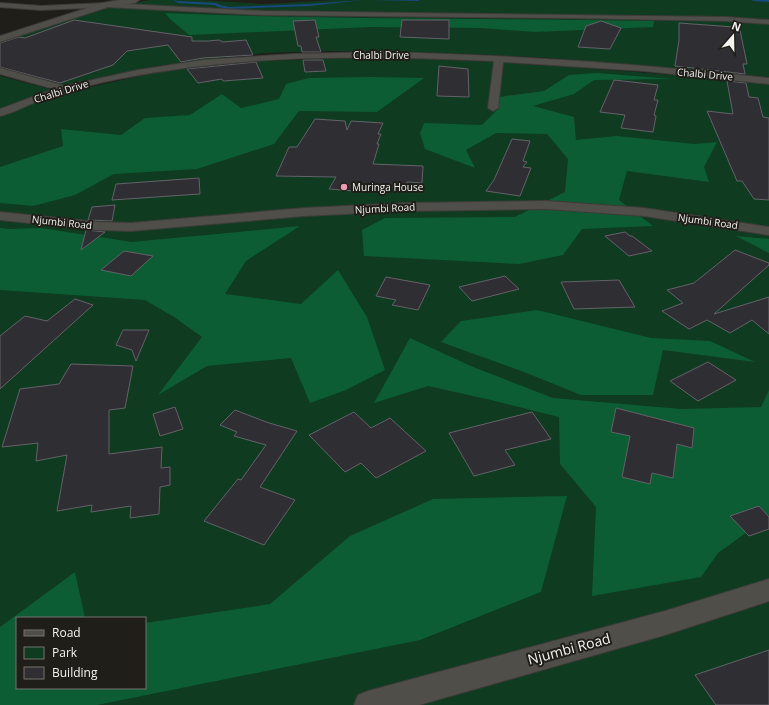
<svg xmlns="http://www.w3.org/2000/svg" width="769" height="705" viewBox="0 0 769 705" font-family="'Open Sans',sans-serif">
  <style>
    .green { fill: #0f3b21; fill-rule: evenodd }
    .forest { fill: #0c5d33 }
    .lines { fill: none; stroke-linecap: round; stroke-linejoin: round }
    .stream { fill: #18497d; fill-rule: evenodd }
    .building { fill: #2f2e33; stroke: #636268 }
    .minor-casing { stroke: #3d3b38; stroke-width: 2 }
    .tertiary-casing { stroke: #3d3b38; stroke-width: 2 }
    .minor { fill: #504e49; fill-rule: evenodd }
    .tertiary { fill: #504e49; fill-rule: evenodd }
    .poi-dot { fill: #f09ab4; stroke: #201e19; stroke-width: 1.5 }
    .labels { text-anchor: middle; stroke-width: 4; stroke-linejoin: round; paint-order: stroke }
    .far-street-label { font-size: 10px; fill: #f3f2ee; stroke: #201e19 }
    .far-poi-label { font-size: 10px; fill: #f3f2ee; stroke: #201e19; text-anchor: start }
    .near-street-label { font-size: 14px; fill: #f3f2ee; stroke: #201e19 }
  </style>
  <rect width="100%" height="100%" fill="#201e19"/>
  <!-- green -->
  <path class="green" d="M149 0H200L264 4 336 0H769V77L551 58 449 53 320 51 265 53 156 66 65 86 0 69V43L91 12Z
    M399 57C523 63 646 71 769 84V705H0V76L53 90 72 91 172 69 254 61ZM17 618H145V688H17Z"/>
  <!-- forest -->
  <path class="forest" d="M165 13C328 20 491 18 654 21L653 27 535 32 481 28 370 27 189 35 170 19Z
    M597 73 673 79 594 80 574 94 533 106 574 117 576 140 617 136 694 144 717 142 704 167 709 182 627 171 619 200 653 226 582 229 563 255 519 264 364 256 362 230 385 218 515 217 565 192 568 159 547 134 496 133 466 150 475 168 425 149 420 133 424 123 482 125 498 109 499 97 544 91 569 75Z
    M370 77 424 78 377 112 299 111 274 144 197 169 114 174 75 195 33 206 0 203V167L63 146 61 129 121 135 145 118 190 115 222 94 241 108 279 99 286 84 309 78Z
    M300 226 246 261 225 294 301 304 338 270 367 317 385 370 346 390 310 403 291 358 207 366 158 395 202 337 174 317 145 300 0 290V228L8 229 41 228 132 242Z
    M736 236 769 239V253Z
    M537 310 651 338 710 341 755 362 663 350 653 395H581L524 372 441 342 461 321Z
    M410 338 473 367 553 398 681 409 761 407 769 390V516L718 553 701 577 592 596 596 507 560 464 559 417 491 400 428 386 374 403Z
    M567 496 541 592 420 640 97 705H0V627L75 572 85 618H17V688H145V623L270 604 350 536 433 499Z"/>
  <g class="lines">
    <!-- stream -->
    <path class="stream" d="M173 0 178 1 216 3 220 5 229 7 309 4 363 0 309 6 229 9 218 7 215 5 178 3Z
      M374 0H419L418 1Z
      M752 0H769V2L753 1Z"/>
  </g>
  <!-- building -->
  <path class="building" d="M74 20 192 37V41H208L219 40 223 42 246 40 253 55 203 58 181 62 168 45 127 51 113 65 60 83 0 67V43L19 37 25 38Z
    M315 20 319 37H316L321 52H302L301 46H298L293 21Z
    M402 20H449V39L400 37Z
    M601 21 621 28 610 49 578 47 586 26Z
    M679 23 734 27 735 29 740 30 747 64H743L745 74 675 66 679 40Z
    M303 60H323L326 71 305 72Z
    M256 62 263 78 223 81 222 79 198 83 187 69Z
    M439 66 468 69 469 97 437 96Z
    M614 80 658 85 654 100H658L654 115 656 116 653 132 621 128 625 115 600 112Z
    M727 81 746 83 749 97 758 98 763 117 769 118V200L754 199 742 181H737L707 111 733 114Z
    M315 119 345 121 347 130 351 121 383 123 378 134H381L377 144H379L373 164 423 166 422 183 407 182V188L369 186 366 192 329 189 336 177 276 176 289 147H297Z
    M512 139 530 141 523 161 527 162 523 167 531 168 520 196 486 191 494 180Z
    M199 178 200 194 112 200 116 184Z
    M115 205 112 221 88 220 92 207Z
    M86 230 105 232 81 250Z
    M625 232 630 236H632L652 251 629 256 605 236Z
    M735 250 769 263V265L714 314 769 297V334L752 320 730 333 707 320 689 329 662 311 683 303 667 290 694 283Z
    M124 251 153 256 131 276 101 270Z
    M505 276 519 289 472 301 459 287Z
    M386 277 430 285 418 310 392 305 396 300 376 296Z
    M619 280 635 307 574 309 561 282Z
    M75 299 93 305 0 389V336L25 316 47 321Z
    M123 330H149L136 361 132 350 116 345Z
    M708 362 736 380 698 401 670 381Z
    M71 364 133 366 125 408 109 410V454L162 447 161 468 170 467V485L160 487 159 514 130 518 131 506 91 512 92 505 57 511 67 455 36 461 38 443 2 447 20 389 59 384Z
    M175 407 183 429 160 436 153 414Z
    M616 408 694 428 692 448 677 444 673 478 652 473 650 484 622 477 630 436 611 432Z
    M235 410 269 423 297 431 260 487 295 500 264 545 204 521 238 479 241 480 266 445 234 436 237 432 220 425Z
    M354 412 371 428 390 418 426 451 376 478 361 463 345 472 309 435Z
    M532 412 551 439 505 450 515 465 474 476 449 433Z
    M759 506 769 517V529L749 536 730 516Z
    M769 650V705H716L695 675Z"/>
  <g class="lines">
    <!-- minor casing -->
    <g class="minor-casing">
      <path id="minor" d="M0 3 41 6 106 3 263 11 726 17 769 20V24L726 21 572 18 263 15 106 7 41 10 0 7Z
        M384 52C512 55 641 64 769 78V84L644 71 503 62 498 108 493 111 488 108 494 61C369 55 241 54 118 79 92 84 67 91 42 100 28 104 14 113 0 116V109L54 89 0 74V68L65 86 138 70 203 60 293 54Z
        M546 201 644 208 769 227V235L644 216 546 209 407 211 304 216 131 231 98 230 0 220V212L98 222 131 223 304 208 407 203Z
        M769 579V601L665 635 419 705H354L358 695 368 691 665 611Z"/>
    </g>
    <!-- tertiary casing -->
    <g class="tertiary-casing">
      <path id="tertiary" d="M119 0H139L135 3 108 7 0 42V36L103 3Z"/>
    </g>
    <!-- minor -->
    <use href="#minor" class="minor"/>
    <!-- tertiary -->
    <use href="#tertiary" class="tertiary"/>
  </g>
  <!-- markers -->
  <circle class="poi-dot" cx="344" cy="187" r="4"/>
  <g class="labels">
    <!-- far-street labels -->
    <g class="far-street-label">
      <text x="381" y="59">Chalbi Drive</text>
      <text transform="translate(705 74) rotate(5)" y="4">Chalbi Drive</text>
      <text transform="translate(61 91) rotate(-17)" y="4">Chalbi Drive</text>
      <text transform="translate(385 208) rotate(-3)" y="4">Njumbi Road</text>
      <text transform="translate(708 221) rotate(8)" y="4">Njumbi Road</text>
      <text transform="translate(62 222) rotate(6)" y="4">Njumbi Road</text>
    </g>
    <!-- far-poi labels -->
    <g class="far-poi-label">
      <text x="352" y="191">Muringa House</text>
    </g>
    <!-- near-street labels -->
    <g class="near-street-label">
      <text transform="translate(569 649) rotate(-15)" y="5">Njumbi Road</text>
    </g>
  </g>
  <!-- legend -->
  <rect x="16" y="617" width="130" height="72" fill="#201e19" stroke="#74736e"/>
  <rect x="24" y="630" width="20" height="6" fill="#504e49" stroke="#74736e"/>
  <text x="52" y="637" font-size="12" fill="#f3f2ee">Road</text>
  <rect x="24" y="647" width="20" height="12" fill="#0f3b21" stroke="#74736e"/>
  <text x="52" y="657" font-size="12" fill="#f3f2ee">Park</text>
  <rect x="24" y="667" width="20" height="12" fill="#2f2e33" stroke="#74736e"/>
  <text x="52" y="677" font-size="12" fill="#f3f2ee">Building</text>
  <!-- north arrow -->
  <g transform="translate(733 36) rotate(20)" stroke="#201e19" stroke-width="3" paint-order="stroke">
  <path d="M0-3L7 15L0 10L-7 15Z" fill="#f3f2ee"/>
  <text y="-6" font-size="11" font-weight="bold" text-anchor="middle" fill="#f3f2ee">N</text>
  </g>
</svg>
